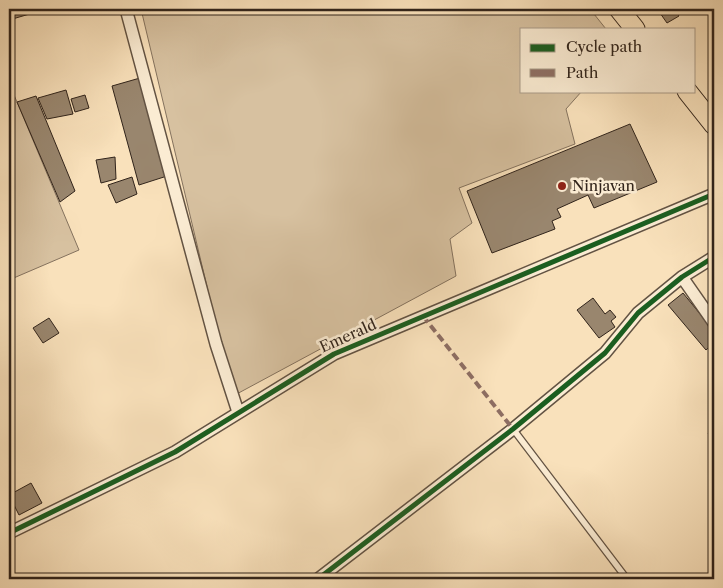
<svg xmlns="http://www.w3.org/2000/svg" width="723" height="588" viewBox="0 0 723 588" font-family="'Libre Caslon Text',serif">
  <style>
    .green { fill: #d7c1a0; stroke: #84725e }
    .building { fill: #99866e; stroke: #31241b }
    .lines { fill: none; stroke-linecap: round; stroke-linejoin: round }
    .service-casing { stroke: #635343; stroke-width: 8 }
    .minor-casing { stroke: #635343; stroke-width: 14 }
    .primary-casing { stroke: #31241b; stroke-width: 21 }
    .service { stroke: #fbecd3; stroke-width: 5.5 }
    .minor { stroke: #fbecd3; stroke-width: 11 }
    .primary { stroke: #f9e1bb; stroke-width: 19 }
    .quiet { stroke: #8d6e63; stroke-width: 4; stroke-dasharray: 8 4; stroke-linecap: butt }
    .cycleway-casing { stroke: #fbecd3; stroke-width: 8 }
    .cycleway { stroke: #1b5e20; stroke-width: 5 }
    .poi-dot { fill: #8f2418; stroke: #fbecd3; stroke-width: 2 }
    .labels { text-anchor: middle; stroke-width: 5; stroke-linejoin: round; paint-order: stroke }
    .poi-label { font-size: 15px; fill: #31241b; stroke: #fbecd3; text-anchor: start }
    .street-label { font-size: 15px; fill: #31241b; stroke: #fbecd3 }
  </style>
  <rect width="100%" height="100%" fill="#f9e1bb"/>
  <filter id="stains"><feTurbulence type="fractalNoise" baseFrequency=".004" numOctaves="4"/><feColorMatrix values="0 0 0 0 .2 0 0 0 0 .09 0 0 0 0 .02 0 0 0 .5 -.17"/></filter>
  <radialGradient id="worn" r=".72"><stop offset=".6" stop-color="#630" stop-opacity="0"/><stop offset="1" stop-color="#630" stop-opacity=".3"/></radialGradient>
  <!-- green -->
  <path class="green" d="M141 9H590L606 29H522V91H582L566 109 575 144 459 188 472 223 450 239 456 276 233 396Z
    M9 83 79 250 9 280Z"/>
  <!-- building -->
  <path class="building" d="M9 9H31L33 13 9 20Z
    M665 9H674L679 16 667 23 660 13Z
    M714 51V62L709 54Z
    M140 78 167 176 139 185 112 86Z
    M66 90 73 114 47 119 38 98Z
    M85 95 89 108 75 112 71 99Z
    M36 96 75 191 60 202 17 102Z
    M630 124 657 182 594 208 588 195 557 209 561 217 552 221 555 229 492 253 467 191Z
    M115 157 116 179 101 183 96 160Z
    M132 177 137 194 116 203 108 185Z
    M683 293 714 331V343L706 350 668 305Z
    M593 298 605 314 610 310 616 317 611 321 615 327 599 338 577 310Z
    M49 318 59 333 43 343 33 328Z
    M714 428V441L708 433Z
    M31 483 42 503 19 515 9 495Z"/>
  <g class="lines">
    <!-- service casing -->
    <g class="service-casing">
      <path id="service" d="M513 429 627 579"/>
    </g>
    <!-- minor casing -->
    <g class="minor-casing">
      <path id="minor" d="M126 9 216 344 238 412
        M682 277 714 323
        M9 533 175 452 334 354 714 194
        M318 579 513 429 605 353 638 313 682 277 714 257"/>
    </g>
    <!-- primary casing -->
    <g class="primary-casing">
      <path id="primary" d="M619 9 635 29
        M687 91 714 125"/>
    </g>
    <!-- service -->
    <use href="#service" class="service"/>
    <!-- minor -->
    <use href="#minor" class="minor"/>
    <!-- primary -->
    <use href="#primary" class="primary"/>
    <!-- quiet -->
    <path class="quiet" d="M423 316 513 429"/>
    <!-- cycleway casing -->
    <g class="cycleway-casing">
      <path id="cycleway" d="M9 533 175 452 334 354 714 194
        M318 579 513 429 605 353 638 313 682 277 714 257"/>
    </g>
    <!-- cycleway -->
    <use href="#cycleway" class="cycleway"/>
  </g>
  <!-- markers -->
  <circle class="poi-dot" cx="562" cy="186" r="5"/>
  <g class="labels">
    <!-- poi labels -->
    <g class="poi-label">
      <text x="572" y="191">Ninjavan</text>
    </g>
    <!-- street labels -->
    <g class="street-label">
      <text transform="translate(348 336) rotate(-24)" y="5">Emerald</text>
    </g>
  </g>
  <!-- margin -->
  <rect width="723" height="588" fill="none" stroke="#f9e1bb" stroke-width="30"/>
  <rect x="10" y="10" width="703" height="568" fill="none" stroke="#31241b" stroke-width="2.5"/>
  <rect x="15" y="15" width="693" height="558" fill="none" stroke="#31241b"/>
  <!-- legend -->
  <rect x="520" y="28" width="175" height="65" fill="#fbecd3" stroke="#aa9c89"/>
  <rect x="530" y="44" width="25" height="8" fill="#1b5e20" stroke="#aa9c89"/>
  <text x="566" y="52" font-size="15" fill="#31241b">Cycle path</text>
  <rect x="530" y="69" width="25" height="8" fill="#8d6e63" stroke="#aa9c89"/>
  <text x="566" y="78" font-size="15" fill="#31241b">Path</text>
  <rect width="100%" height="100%" filter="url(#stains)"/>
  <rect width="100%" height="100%" fill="url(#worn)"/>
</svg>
